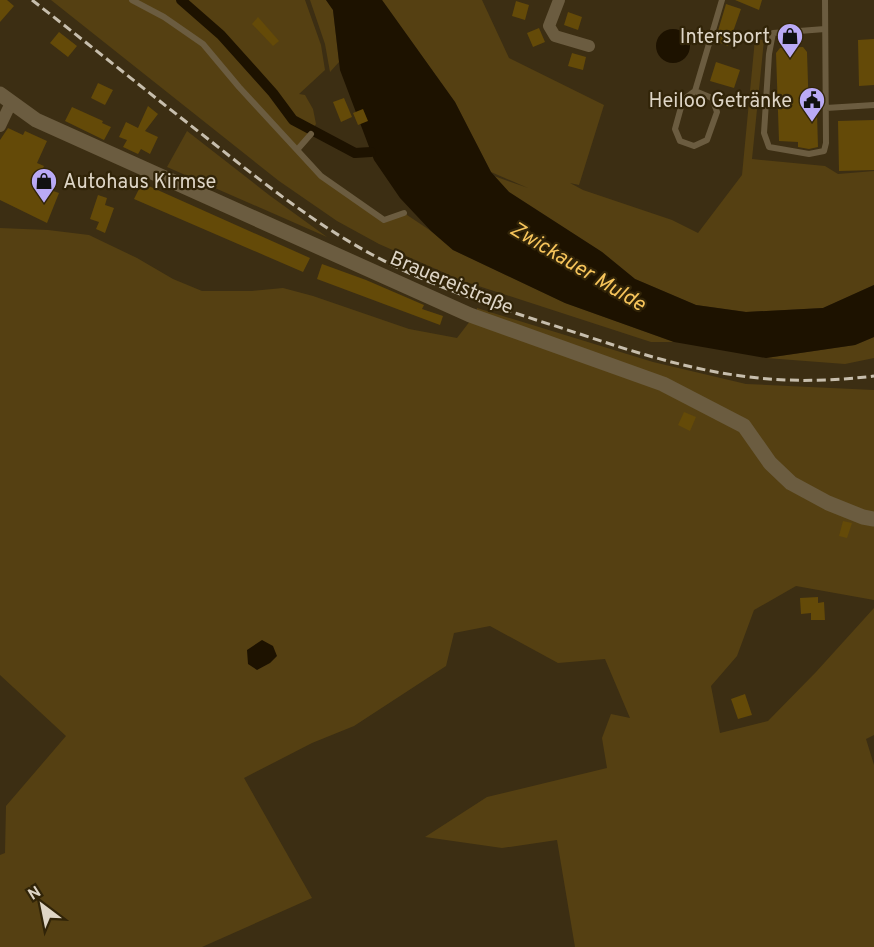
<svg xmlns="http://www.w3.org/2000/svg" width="874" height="947" viewBox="0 0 874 947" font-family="Overpass,sans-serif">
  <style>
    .green { fill: #554012 }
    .water { fill: #1d1200 }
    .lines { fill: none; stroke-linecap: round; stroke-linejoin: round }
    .canal { stroke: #1d1200; stroke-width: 10 }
    .building { fill: #644a08 }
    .lane { stroke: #6b5c40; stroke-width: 6 }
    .street { stroke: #6b5c40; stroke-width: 12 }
    .secondary { stroke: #6b5c40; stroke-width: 15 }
    .rail { stroke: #c7bead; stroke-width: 3; stroke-dasharray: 9 4.5; stroke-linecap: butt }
    .labels { text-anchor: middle; stroke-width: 4.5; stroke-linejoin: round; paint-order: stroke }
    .poi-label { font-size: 20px; fill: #ded5c6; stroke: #312408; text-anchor: end }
    .street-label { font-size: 20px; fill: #ded5c6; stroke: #312408 }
    .water-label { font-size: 21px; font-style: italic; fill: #f6c45b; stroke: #312408 }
  </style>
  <rect width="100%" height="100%" fill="#3c2e13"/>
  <!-- green -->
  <path class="green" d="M51 0H305L321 45 325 70 299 94 305 95 313 109 316 124 298 150 321 176 384 220 404 213 431 231 453 250 565 303 674 342H651L463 281 379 244 337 221 279 181Z
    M310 0H326L333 10 339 62 330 72 325 44Z
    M382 0H482L509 58 604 105 579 185 570 183 583 190 672 220 698 233 742 175 755 39 764 40 752 159 825 166 838 174 874 171V285L823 308 746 312 696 305 635 279 602 252 509 192 494 176 528 188 491 172 455 102Z
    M187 131 269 195 327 237 167 167Z
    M0 228 48 230 89 235 137 258 173 279 202 291H252L283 288 313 296 409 329 457 338 477 312V308L653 362 746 384 874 390V600L796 586 754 610 737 656 711 686 720 733 768 721 816 672 874 608V735L866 739 874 765V947H575L557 840 502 848 425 837 487 797 607 768 602 738 611 714 630 718 605 659 558 663 490 626 454 633 446 666 354 726 312 743 244 778 312 898 202 947H0V855L5 853 6 806 66 736 0 675Z
    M874 337V358L845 364 766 358 855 345Z"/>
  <!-- water -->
  <path class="water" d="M326 0H382L455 102 491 172 509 192 602 252 635 279 696 305 746 312 823 308 874 285V337L855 345 766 358 674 342 565 303 453 250 431 231 400 198 374 160 340 70 333 10Z
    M656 46a17 17 0 1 1 34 0a17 17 0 1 1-34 0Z
    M262 640 273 646 277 656 270 663 257 670 248 664 247 650Z"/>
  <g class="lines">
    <!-- canal -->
    <path class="canal" d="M181 0 221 35 273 93 293 120 355 153 371 152"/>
  </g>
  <!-- building -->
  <path class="building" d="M0 0H7L14 6 0 22Z
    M735 0H762L759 10Z
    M516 1 529 5 525 20 512 16Z
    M726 4 741 9 728 46 715 41Z
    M568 12 582 17 578 30 564 25Z
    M258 17 279 41 273 46 252 24Z
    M539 28 545 42 533 47 527 33Z
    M59 32 77 46 68 57 50 43Z
    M874 39V85L859 86 858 40Z
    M803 47 807 52 809 114H817L818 147 809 149 798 147V142L779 141 776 53 780 48Z
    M572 53 586 57 583 70 568 66Z
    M716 62 740 70 734 88 710 81Z
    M98 83 113 90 105 105 91 98Z
    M344 98 352 117 341 122 333 102Z
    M148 106 158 114 145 131 158 137 150 154 141 149 138 154 123 147 127 140 119 137 126 122 138 128Z
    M72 107 103 121 102 123 111 127 104 140 65 121Z
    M363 109 368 121 358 125 353 113Z
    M874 120V170L839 171 838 121Z
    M8 128 23 135 25 131 47 141 37 163 44 166 36 185 59 193 47 223 0 200V140Z
    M142 183 310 258 303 272 134 199Z
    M98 195 107 198 105 205 114 208 105 233 96 229 99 222 90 219Z
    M322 264 366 280 424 305 422 309 443 316 440 325 317 279Z
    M684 412 696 417 690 431 678 425Z
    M843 521 852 523 847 538 839 536Z
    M818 597V603L824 602 825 620H811V613L801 614 800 598Z
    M745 694 752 715 738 719 731 699Z"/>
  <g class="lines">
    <!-- lane -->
    <path class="lane" d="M132 0 164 17 203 44 239 87 321 176 384 220 404 213
      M825 0 826 143 824 151 809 154 769 147 764 133 769 54 773 33 825 29
      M695 91 712 98 717 112 707 140 694 146 680 141 675 129 683 100 695 91 722 0
      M826 108 874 105
      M297 150 311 134"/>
    <!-- street -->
    <path class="street" d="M559 0 549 26 555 36 589 46
      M0 126 11 103"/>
    <!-- secondary -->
    <path class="secondary" d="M0 94 36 120 470 315 663 384 744 426 770 463 791 483 828 503 863 517 874 519"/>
    <!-- rail -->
    <path class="rail" d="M32 0C91 46 149 93 208 139 261 181 312 222 371 254 437 290 509 311 580 334 684 369 762 390 874 376"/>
  </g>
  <!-- icons -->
  <defs>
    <g id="shop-pin" transform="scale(1.35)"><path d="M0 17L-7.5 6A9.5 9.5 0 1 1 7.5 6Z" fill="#baaaf6" stroke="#312408"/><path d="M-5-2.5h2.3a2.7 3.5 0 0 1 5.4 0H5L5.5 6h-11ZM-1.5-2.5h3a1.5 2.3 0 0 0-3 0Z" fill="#111"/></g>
    <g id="civic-pin" transform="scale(1.35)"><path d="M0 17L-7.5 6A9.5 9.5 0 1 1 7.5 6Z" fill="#baaaf6" stroke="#312408"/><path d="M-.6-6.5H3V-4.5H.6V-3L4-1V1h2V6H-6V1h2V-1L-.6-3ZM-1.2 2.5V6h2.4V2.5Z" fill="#111"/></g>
  </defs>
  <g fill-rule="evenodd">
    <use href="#shop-pin" x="790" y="36"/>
    <use href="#civic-pin" x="812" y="100"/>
    <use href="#shop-pin" x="44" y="181"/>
  </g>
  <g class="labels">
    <!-- poi labels -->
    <g class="poi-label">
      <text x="770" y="43">Intersport</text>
      <text x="792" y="107">Heiloo Getränke</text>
      <text x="63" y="188" text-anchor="start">Autohaus Kirmse</text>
    </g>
    <!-- street labels -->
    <g class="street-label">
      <text transform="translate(452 282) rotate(23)" y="7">Brauereistraße</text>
    </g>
    <!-- water labels -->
    <g class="water-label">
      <text transform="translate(578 266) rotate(31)" y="7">Zwickauer Mulde</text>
    </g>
  </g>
  <!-- north arrow -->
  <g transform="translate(42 905) rotate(328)" stroke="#312408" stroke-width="4.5" paint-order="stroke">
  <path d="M0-4.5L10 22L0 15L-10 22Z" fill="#ded5c6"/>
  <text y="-9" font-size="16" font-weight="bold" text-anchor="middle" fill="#ded5c6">N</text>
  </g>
</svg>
